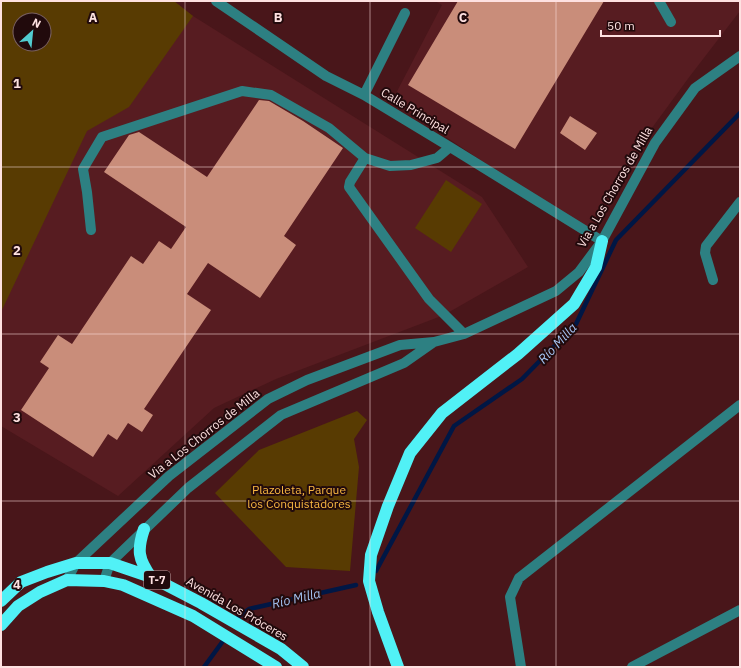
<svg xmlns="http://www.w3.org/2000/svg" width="741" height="668" viewBox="0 0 741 668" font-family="'IBM Plex Sans',sans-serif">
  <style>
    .built { fill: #571c21; fill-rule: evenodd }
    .green { fill: #583b02; fill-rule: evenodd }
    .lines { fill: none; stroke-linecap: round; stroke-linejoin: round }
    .stream { stroke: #001745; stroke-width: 4.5 }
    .building { fill: #c98d7a }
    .minor { stroke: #2d8082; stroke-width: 10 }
    .highway { stroke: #51f1f6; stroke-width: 12 }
    .grid { fill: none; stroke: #fee1e1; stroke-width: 1; stroke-opacity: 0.55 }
    .labels { text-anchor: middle; stroke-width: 4; stroke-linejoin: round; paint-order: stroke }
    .shield { fill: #210a0c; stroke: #bca0a1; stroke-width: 1 }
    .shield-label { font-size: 11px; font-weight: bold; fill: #fee1e1 }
    .street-label { font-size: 12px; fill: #fee1e1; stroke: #210a0c }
    .park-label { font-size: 12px; fill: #f9b741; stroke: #210a0c }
    .water-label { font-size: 13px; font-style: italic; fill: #a4c3f2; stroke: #210a0c }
    .grid-label { font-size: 13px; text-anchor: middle; font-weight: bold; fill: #fee1e1; stroke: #210a0c; stroke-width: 4; stroke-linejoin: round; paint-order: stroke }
  </style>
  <rect width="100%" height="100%" fill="#49161a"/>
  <!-- built -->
  <path class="built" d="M1 1H174L193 16 482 197 528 267 444 315 276 379 214 408 118 496 1 426ZM20 20H44V44H20Z
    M435 1H740V11L690 76 649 132 612 201 591 234 392 101 442 5Z"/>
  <!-- green -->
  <path class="green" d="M1 1H174L193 16 129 107 87 131 1 312ZM20 20H44V44H20Z
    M446 180 482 204 451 252 415 228Z
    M357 411 367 420 354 439 359 467 350 571 286 567 215 493 259 450Z"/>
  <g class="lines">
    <!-- stream -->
    <path class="stream" d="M376 571 454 426 522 379 576 324 616 240 740 113
      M238 617 249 609 356 585
      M204 667 223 641"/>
  </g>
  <!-- building -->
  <path class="building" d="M458 1H604L515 149 408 85Z
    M259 100 269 101 303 121 343 148 284 236 296 245 260 298 208 263 187 294 211 310 144 409 153 415 142 432 128 423 117 440 108 434 93 457 21 410 49 368 40 362 58 335 72 344 131 256 143 264 159 241 171 249 186 227 104 172 129 135 139 132 207 177Z
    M570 116 597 133 585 150 560 133Z"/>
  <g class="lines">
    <!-- minor -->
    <path class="minor" d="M216 1 326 76 364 95 450 147 602 241
      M659 1 671 22
      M364 95 405 13
      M365 158 350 182 349 187 429 299 464 334
      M91 230 87 192 83 169 102 137 242 91 271 95 329 128 365 158 390 166 411 165 437 158 450 147
      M713 280 705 253 706 246 740 202
      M67 580 76 563 169 476 268 399 307 380 400 345 434 342 464 334 556 291 579 272 602 241 655 143 695 88 740 56
      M104 581 110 563 188 488 281 415 404 363 434 342
      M521 667 510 597 519 578 740 405
      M632 667 740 610"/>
    <!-- highway -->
    <path class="highway" d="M144 529C137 550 138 559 151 577
      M1 601 21 582 47 572 76 563H110L151 577 201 603 281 649 303 667
      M1 625 18 606 40 592 67 580 104 581 123 585 193 616 276 667
      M398 667 378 612 369 581 371 555 388 506 410 453 442 413 518 354 574 304 596 267 602 241"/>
  </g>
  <!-- grid -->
  <path class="grid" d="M185 1V667M370 1V667M556 1V667M1 167H740M1 334H740M1 501H740"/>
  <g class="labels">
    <!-- shield labels -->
    <rect class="shield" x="144" y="571" width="26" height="18" rx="3"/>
    <g class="shield-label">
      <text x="157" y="584">T-7</text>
    </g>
    <!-- street labels -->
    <g class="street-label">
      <text transform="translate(415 111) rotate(31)" y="4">Calle Principal</text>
      <text transform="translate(615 187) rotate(-60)" y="4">Via a Los Chorros de Milla</text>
      <text transform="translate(204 434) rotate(-38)" y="4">Via a Los Chorros de Milla</text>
      <text transform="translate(237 609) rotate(30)" y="4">Avenida Los Próceres</text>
    </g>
    <!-- park labels -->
    <g class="park-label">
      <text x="299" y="494">Plazoleta, Parque<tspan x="299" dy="14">los Conquistadores</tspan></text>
    </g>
    <!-- water labels -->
    <g class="water-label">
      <text transform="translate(557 343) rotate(-47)" y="5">Río Milla</text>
      <text transform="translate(296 598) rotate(-13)" y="5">Río Milla</text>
    </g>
  </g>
  <g class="grid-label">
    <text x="93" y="22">A</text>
    <text x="278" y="22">B</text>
    <text x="463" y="22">C</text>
    <text x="17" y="88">1</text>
    <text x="17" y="255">2</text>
    <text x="17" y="422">3</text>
    <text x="17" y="589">4</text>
  </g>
  <!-- border -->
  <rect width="741" height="668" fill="none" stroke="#fee1e1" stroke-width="4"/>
  <!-- north arrow -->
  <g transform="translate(32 32) rotate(27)"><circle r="19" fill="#210a0c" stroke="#796061"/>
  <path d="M0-3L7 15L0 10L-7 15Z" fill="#52ccd0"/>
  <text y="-6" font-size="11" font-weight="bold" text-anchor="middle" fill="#fee1e1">N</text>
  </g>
  <!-- scale -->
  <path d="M601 30v6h119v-6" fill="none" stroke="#fee1e1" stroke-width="2"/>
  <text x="607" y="30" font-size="12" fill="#fee1e1" stroke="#210a0c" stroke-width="3" paint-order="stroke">50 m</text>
</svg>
